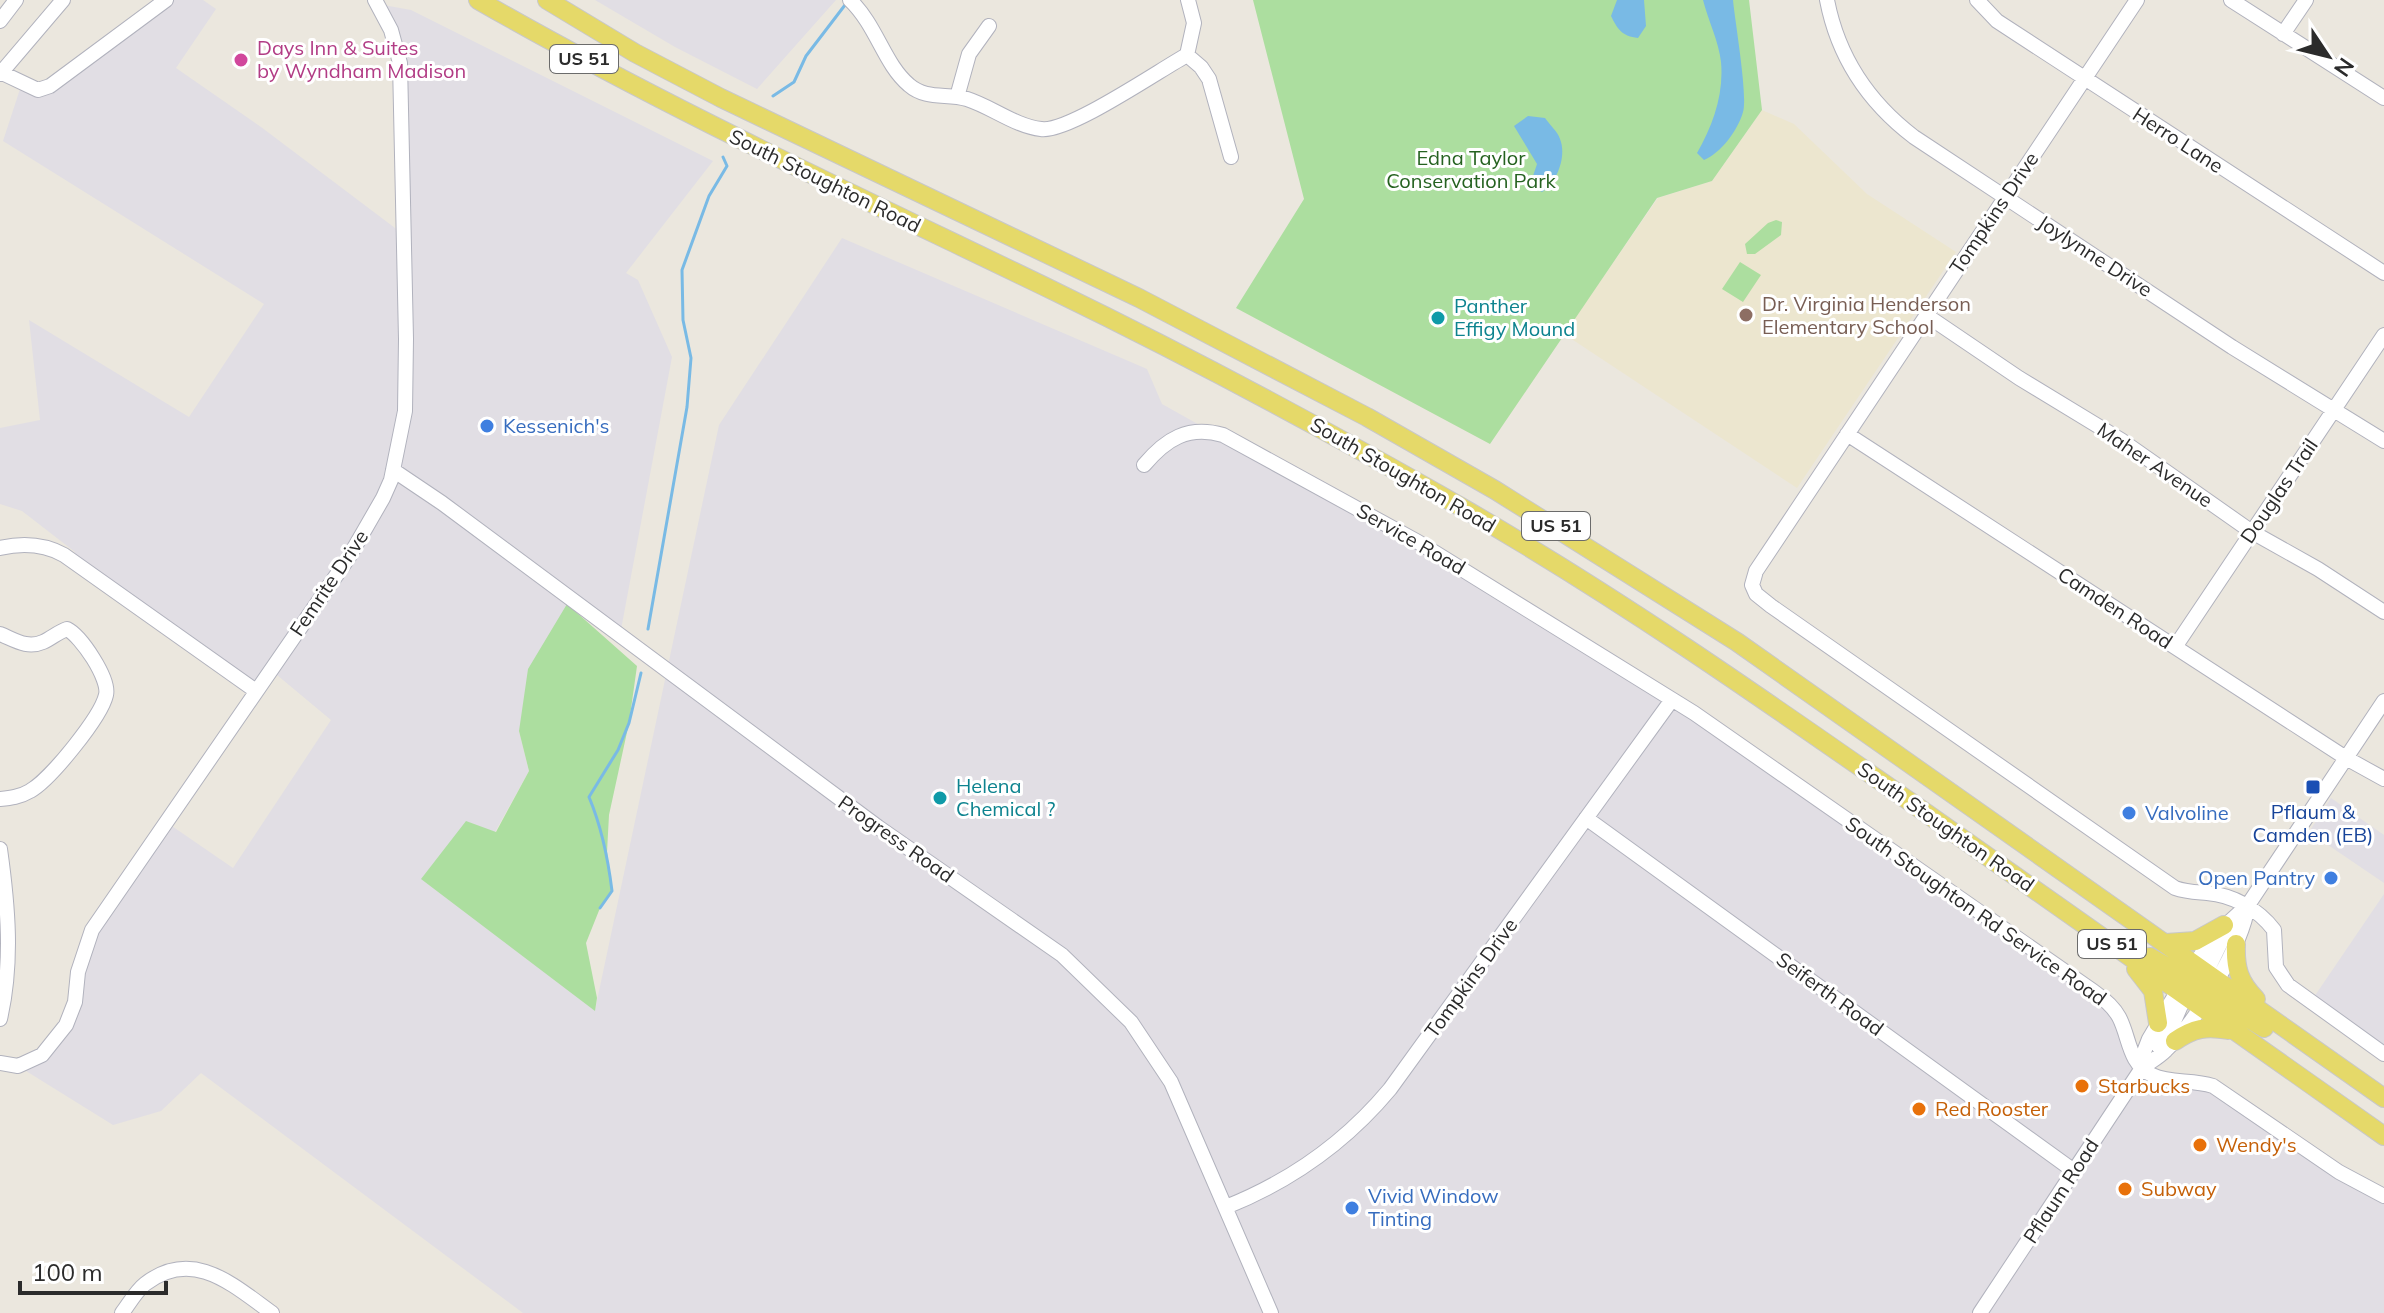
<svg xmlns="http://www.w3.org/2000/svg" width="2384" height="1313" viewBox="0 0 2384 1313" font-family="Mulish,sans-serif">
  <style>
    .industrial { fill: #e1dee4 }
    .education { fill: #ece6cf }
    .green { fill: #acde9f }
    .water { fill: #79bae5 }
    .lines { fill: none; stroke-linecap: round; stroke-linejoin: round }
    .stream { stroke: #79bae5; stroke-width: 3 }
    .minor-casing { stroke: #b1b2bd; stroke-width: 16 }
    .major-casing { stroke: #c8c8c8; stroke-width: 20 }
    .minor { stroke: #fff; stroke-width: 14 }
    .major { stroke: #e5d969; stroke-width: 18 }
    .hotel-dot { fill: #d1479c; stroke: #fff; stroke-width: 3 }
    .education-dot { fill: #8d6e63; stroke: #fff; stroke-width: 3 }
    .culture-dot { fill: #0f9aa8; stroke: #fff; stroke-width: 3 }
    .shop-dot { fill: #3f7fe0; stroke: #fff; stroke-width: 3 }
    .transit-dot { fill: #1a4fb4; stroke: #fff; stroke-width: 3 }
    .food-dot { fill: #e8710a; stroke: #fff; stroke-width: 3 }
    .labels { text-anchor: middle; stroke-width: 6; stroke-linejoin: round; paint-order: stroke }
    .shield { fill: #fff; stroke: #6b6b6b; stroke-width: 2 }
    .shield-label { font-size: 18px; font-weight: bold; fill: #2b2b2b }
    .hotel-label { font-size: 20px; fill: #b23c85; stroke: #fff; text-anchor: start }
    .street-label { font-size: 20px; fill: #2b2b2b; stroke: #fff }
    .park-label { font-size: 20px; fill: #256220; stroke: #fff }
    .education-label { font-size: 20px; fill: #785e54; stroke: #fff; text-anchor: start }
    .culture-label { font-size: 20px; fill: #0d838f; stroke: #fff; text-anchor: start }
    .shop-label { font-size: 20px; fill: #366cbe; stroke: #fff; text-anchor: start }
    .transit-label { font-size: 20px; fill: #164399; stroke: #fff }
    .food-label { font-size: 20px; fill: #c56008; stroke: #fff; text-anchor: start }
  </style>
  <rect width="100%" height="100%" fill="#ebe7de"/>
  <!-- industrial -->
  <path class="industrial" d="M166 0H203L216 9 176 68 261 127 403 234 400 63 378 4 411 10 713 161 626 273 638 280 672 357 620 635 571 599 519 731 529 771 495 832 595 1010 719 425 842 238 1147 369 1162 404 1555 625 2102 998 2142 1068 2197 1081 2384 1196V1313H523L201 1073 161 1111 113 1125 18 1066 42 1055 66 1025 88 940 166 822 233 868 331 720 271 670 256 691 71 560 75 552 22 511 0 504V428L40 420 29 320 189 417 264 304 3 141 22 83 38 90Z
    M595 0H836L757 89 675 47Z
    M2331 798 2384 835V883L2309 832Z
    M2384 894V1046L2314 997Z"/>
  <!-- education -->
  <path class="education" d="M1762 110 1794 124 1867 194 1956 252 1797 488 1564 334 1658 198 1712 181Z"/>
  <!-- green -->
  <path class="green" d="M1253 0H1749L1762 110 1712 181 1657 198 1490 444 1236 308 1304 199Z
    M1776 220 1782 222 1781 235 1755 254H1747L1745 244 1768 223Z
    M1740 262 1761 275 1743 302 1722 289Z
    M567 604 637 666 629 723 609 815 607 852 612 891 600 908 586 943 597 998 595 1011 421 879 466 821 496 832 529 771 519 731 528 669Z"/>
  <!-- water -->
  <path class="water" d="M1617 0H1644L1646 26 1638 38C1622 36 1618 30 1611 16Z
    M1703 0H1733C1735 22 1748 96 1743 112 1738 130 1721 153 1704 160L1697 153C1713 125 1724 94 1721 62 1719 42 1708 20 1703 0Z
    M1528 116 1545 118C1549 124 1558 132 1560 139 1567 156 1557 183 1542 192L1535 188 1532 179 1537 164 1514 126Z"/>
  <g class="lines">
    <!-- stream -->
    <path class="stream" d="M773 96 794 82 806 56 845 5
      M648 629 687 407 691 358 683 320 682 270 709 196 727 166 723 157
      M600 908 612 891C608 858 602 828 589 797L618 750 629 723 641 673"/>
    <!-- minor casing -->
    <g class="minor-casing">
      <path id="minor" d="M850 0C877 26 884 64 909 85 926 100 947 93 967 99 992 107 1015 126 1041 129 1068 133 1158 71 1187 55L1194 23 1188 0
        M1827 0C1838 57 1868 102 1914 137L2232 347 2384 441
        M1977 0 1997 21 2384 273
        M2137 0 1756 571 1752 585 1756 594 1771 606 2175 888C2186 892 2195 892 2207 893 2233 895 2258 909 2274 930L2276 967 2288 985 2384 1054
        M2231 0 2384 98
        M0 21 16 0
        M2283 34 2306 0
        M1187 55 1201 67 1209 79 1231 157
        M0 72 38 90 50 86 166 0
        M0 74 63 0
        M957 97 969 54 989 26
        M1926 315 2019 378 2121 440 2252 532 2318 569 2384 612
        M1847 434 2346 758 2384 779
        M1144 465C1166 439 1188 425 1223 435L1418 542 1694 713 2093 991C2103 998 2113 1006 2119 1017 2130 1038 2128 1063 2152 1075 2170 1084 2192 1079 2213 1086L2339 1172 2384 1196
        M393 470 442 503 878 827 1062 955 1131 1022 1171 1082 1271 1313
        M0 548C22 543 44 544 64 555L256 691
        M0 634C15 640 27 649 43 642 52 638 58 632 67 629 81 636 110 679 106 695 101 717 50 780 30 791 20 797 10 798 0 799
        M2175 647 2384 335
        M1586 818 2074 1171
        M0 849C8 906 13 962 0 1019
        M2203 979 2229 926
        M2159 1047 2169 1033 2189 987
        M0 1063 18 1066 42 1055 66 1025 75 1002 78 972 92 930 349 557 383 498 391 480 405 411 406 339 400 63 391 30 375 0
        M2142 1068V1057L2149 1039 2187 975 2214 936 2248 905 2384 701
        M1226 1207C1291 1181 1345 1143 1390 1089L1671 701
        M122 1313C129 1304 136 1291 145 1284 193 1247 233 1285 272 1313
        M1980 1313 2142 1068C2150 1062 2159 1057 2166 1050 2197 1021 2242 946 2248 905"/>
    </g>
    <!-- major casing -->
    <g class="major-casing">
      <path id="major" d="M478 0C666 108 862 198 1056 292 1194 359 1328 431 1461 507 1616 596 1763 699 1909 801 2067 913 2225 1025 2384 1136
        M547 0 635 53 721 98 1139 298 1367 417 1495 490 1737 642 2384 1098
        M2166 943 2195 941 2224 925
        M2236 944C2235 968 2239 982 2256 999
        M2150 957 2178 973 2212 979
        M2136 969 2153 991 2158 1023
        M2183 991 2213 997 2264 1028
        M2175 1041C2194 1028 2206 1026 2228 1030"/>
    </g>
    <!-- minor -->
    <use href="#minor" class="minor"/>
    <!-- major -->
    <use href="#major" class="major"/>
  </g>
  <!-- markers -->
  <circle class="hotel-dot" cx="241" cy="60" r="8"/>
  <circle class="education-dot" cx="1746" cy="315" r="8"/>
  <g class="culture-dot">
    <circle cx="1438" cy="318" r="8"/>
    <circle cx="940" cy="798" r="8"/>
  </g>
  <g class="shop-dot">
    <circle cx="487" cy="426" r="8"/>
    <circle cx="2129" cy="813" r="8"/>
    <circle cx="2331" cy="878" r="8"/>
    <circle cx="1352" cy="1208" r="8"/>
  </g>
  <rect class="transit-dot" x="2305" y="779" width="16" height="16" rx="4"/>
  <g class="food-dot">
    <circle cx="2082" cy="1086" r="8"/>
    <circle cx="1919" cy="1109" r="8"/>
    <circle cx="2200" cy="1145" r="8"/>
    <circle cx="2125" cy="1189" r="8"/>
  </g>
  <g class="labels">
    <!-- shield labels -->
    <g class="shield">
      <rect x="550" y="45" width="68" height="28" rx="6"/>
      <rect x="1522" y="512" width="68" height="28" rx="6"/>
      <rect x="2078" y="930" width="68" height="28" rx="6"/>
    </g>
    <g class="shield-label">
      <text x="584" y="65">US 51</text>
      <text x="1556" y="532">US 51</text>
      <text x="2112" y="950">US 51</text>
    </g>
    <!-- hotel labels -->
    <g class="hotel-label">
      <text x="257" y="55">Days Inn &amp; Suites<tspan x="257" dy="23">by Wyndham Madison</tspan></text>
    </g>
    <!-- street labels -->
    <g class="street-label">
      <text transform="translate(2178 140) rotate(33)" y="7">Herro Lane</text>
      <text transform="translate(825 181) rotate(26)" y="7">South Stoughton Road</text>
      <text transform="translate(1994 213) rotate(-56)" y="7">Tompkins Drive</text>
      <text transform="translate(2095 256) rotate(33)" y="7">Joylynne Drive</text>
      <text transform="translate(2155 465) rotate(34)" y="7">Maher Avenue</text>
      <text transform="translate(1403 475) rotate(30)" y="7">South Stoughton Road</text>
      <text transform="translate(2279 491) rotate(-56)" y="7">Douglas Trail</text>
      <text transform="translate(1411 539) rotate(30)" y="7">Service Road</text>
      <text transform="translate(329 583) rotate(-56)" y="7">Femrite Drive</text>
      <text transform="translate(2115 608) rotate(33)" y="7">Camden Road</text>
      <text transform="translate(1946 827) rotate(35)" y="7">South Stoughton Road</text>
      <text transform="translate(896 839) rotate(35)" y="7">Progress Road</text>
      <text transform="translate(1976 911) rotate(35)" y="7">South Stoughton Rd Service Road</text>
      <text transform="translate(1471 978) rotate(-54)" y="7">Tompkins Drive</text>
      <text transform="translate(1830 994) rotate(36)" y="7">Seiferth Road</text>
      <text transform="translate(2061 1191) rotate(-57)" y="7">Pflaum Road</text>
    </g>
    <!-- park labels -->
    <g class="park-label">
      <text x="1471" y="165">Edna Taylor<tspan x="1471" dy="23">Conservation Park</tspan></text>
    </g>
    <!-- education labels -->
    <g class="education-label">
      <text x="1762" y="311">Dr. Virginia Henderson<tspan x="1762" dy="23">Elementary School</tspan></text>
    </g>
    <!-- culture labels -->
    <g class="culture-label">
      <text x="1454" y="313">Panther<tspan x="1454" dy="23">Effigy Mound</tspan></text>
      <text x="956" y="793">Helena<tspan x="956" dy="23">Chemical ?</tspan></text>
    </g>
    <!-- shop labels -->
    <g class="shop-label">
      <text x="503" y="433">Kessenich's</text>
      <text x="2145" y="820">Valvoline</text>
      <text x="2315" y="885" text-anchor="end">Open Pantry</text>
      <text x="1368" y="1203">Vivid Window<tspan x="1368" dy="23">Tinting</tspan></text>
    </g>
    <!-- transit labels -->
    <g class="transit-label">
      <text x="2313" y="819">Pflaum &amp;<tspan x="2313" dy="23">Camden (EB)</tspan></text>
    </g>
    <!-- food labels -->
    <g class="food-label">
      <text x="2098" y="1093">Starbucks</text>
      <text x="1935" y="1116">Red Rooster</text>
      <text x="2216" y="1152">Wendy's</text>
      <text x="2141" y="1196">Subway</text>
    </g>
  </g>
  <!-- north arrow -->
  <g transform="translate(2328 56) rotate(125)" stroke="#ffffff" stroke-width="6" paint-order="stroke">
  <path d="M0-6L14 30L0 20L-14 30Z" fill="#2b2b2b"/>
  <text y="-12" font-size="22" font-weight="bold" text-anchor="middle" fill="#2b2b2b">N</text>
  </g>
  <!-- scale -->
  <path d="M20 1281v12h146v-12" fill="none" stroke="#2b2b2b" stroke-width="4"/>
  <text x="32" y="1281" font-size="24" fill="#2b2b2b" stroke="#ffffff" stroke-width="6" paint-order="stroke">100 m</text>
</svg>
